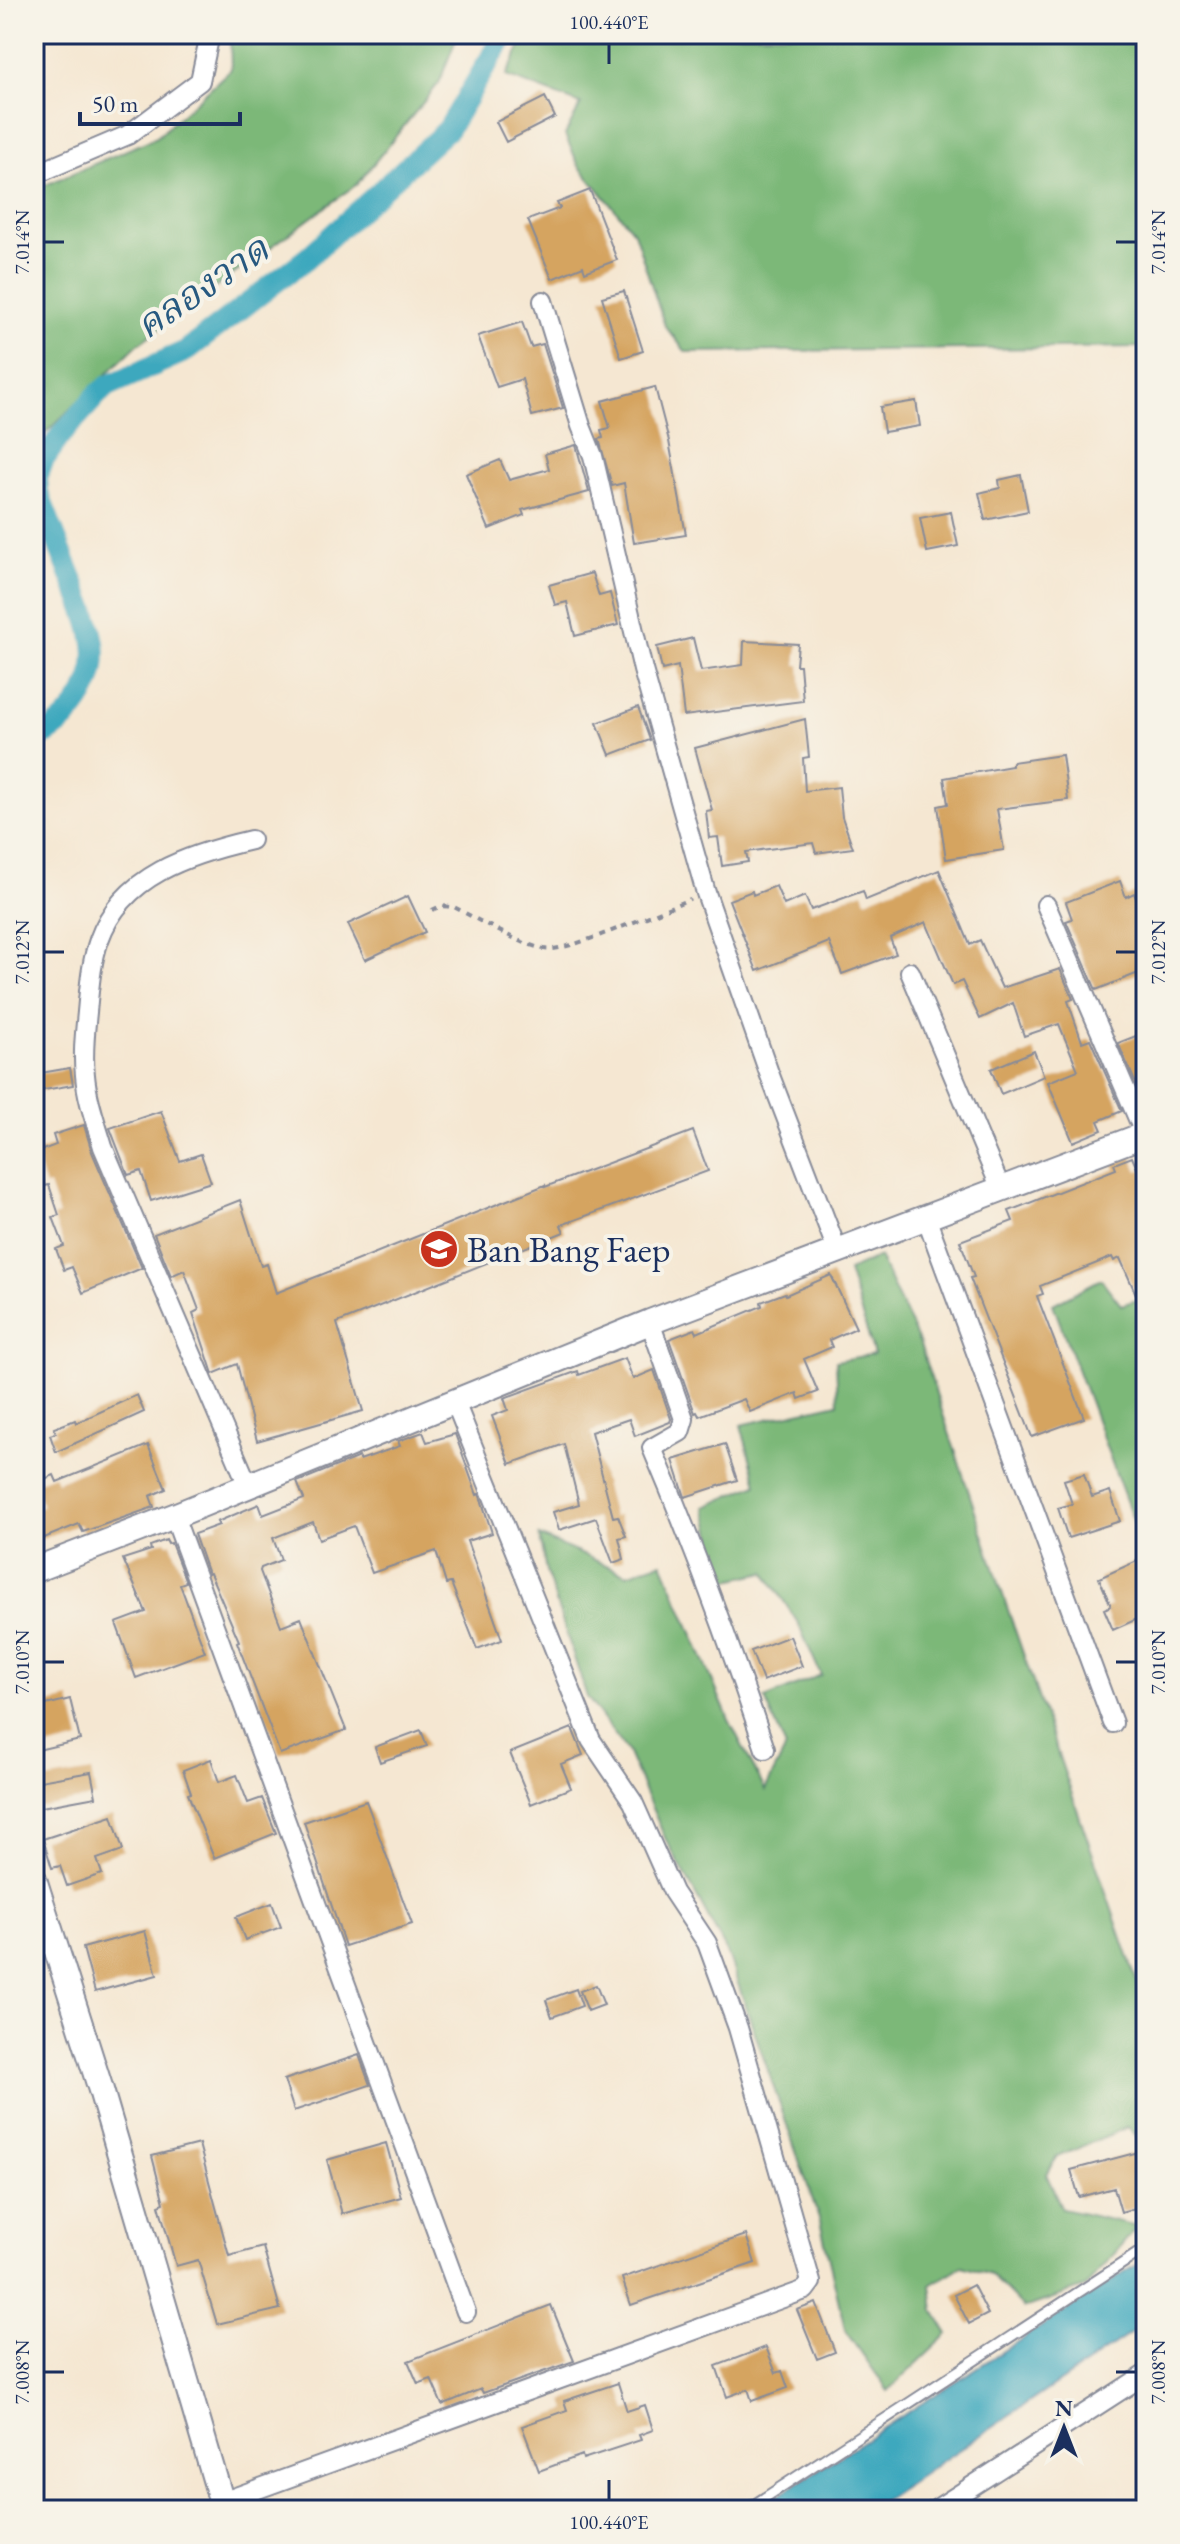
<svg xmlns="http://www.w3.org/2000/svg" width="1180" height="2544" viewBox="0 0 1180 2544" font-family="'EB Garamond','Noto Serif Thai',serif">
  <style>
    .forest { fill: #7bb878; stroke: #4b746b; stroke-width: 2 }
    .water { fill: #3ea8be; stroke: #2c6c8e; stroke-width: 2 }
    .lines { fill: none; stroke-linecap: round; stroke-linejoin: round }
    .canal { stroke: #3ea8be; stroke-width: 22 }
    .building { fill: #d5a461 }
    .service-casing { stroke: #888b98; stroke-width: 13 }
    .minor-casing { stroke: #888b98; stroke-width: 22 }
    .tertiary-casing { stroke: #888b98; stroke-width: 28 }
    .path { stroke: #888b98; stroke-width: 4; stroke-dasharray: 6 6; stroke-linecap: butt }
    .service { stroke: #fff; stroke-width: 9 }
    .minor { stroke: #fff; stroke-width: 18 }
    .tertiary { stroke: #fff; stroke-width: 24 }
    .ticks { fill: none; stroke: #1b2f5e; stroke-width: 3 }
    .labels { text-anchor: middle; stroke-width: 8; stroke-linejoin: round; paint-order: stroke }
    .poi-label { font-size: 36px; fill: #1b2f5e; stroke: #f7f3e8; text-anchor: start }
    .water-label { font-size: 38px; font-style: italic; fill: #275980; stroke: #f7f3e8 }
    .neatline { fill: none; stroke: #1b2f5e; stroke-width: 3 }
    .ticks-label { font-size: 20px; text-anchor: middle; fill: #1b2f5e }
  </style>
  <rect width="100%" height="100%" fill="#f7f3e8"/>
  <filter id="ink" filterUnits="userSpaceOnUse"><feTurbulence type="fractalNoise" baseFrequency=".0125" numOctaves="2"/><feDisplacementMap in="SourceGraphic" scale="16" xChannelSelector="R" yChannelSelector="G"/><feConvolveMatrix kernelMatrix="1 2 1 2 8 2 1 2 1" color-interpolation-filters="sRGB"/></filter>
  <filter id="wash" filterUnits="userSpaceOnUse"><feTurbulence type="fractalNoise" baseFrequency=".006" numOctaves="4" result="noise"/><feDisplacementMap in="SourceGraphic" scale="32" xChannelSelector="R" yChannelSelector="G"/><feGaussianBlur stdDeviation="1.8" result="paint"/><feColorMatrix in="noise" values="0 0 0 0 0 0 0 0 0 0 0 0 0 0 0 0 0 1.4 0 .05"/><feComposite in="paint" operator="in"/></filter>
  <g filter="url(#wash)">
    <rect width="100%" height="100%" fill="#f5e7d2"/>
    <!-- forest -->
    <path class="forest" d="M230 34H458L439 83 357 184 137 345 34 444V190L157 137 231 69Z
      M527 34H1146V347L686 352 665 326 634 232 579 166 565 135 581 104 506 76Z
      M879 1257 919 1342 1007 1607 1146 2008V2145L1128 2127 1057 2157 1046 2174 1062 2209 1138 2226 1086 2287 1024 2308 991 2275 962 2266 931 2285 934 2311 948 2334 888 2391 845 2329 820 2221 727 1952 665 1838 627 1751 587 1697 546 1571 539 1536 627 1574 662 1562 729 1720 765 1790 786 1748 765 1699 821 1675 798 1623 765 1572 724 1581 705 1507 757 1484 741 1425 838 1403 836 1361 874 1354 848 1271Z
      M1101 1279 1121 1305 1146 1297V1554L1053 1304Z"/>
    <!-- water -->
    <path class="water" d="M1146 2259V2323L870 2510H756Z"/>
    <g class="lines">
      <!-- canal -->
      <path class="canal" d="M34 740C71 723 100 685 94 643 90 618 79 596 70 573 59 547 49 520 38 493L37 478 43 461 61 435 98 394 108 386 186 351 307 258 448 129 505 34"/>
    </g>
    <g id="blocks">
      <!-- building -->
      <path class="building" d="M545 97 555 117 506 142 496 122Z
        M590 190 617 260 585 272 583 266 552 279 528 220 560 208 557 203Z
        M624 291 643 351 621 358 602 297Z
        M522 322 531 347 543 344 563 408 532 416 522 379 497 387 478 336Z
        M655 387 669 441 686 535 634 543 624 483 612 486 599 439 603 438 601 430 610 428 602 401Z
        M916 401 920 426 884 432 880 407Z
        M576 445 589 492 522 510 524 515 489 529 466 474 500 460 509 480 549 469 545 454Z
        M1021 475 1028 511 985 520 979 493 1000 488 999 480Z
        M951 512 958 546 927 552 920 518Z
        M592 573 599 596 610 593 618 625 575 636 567 602 555 605 549 585Z
        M693 638 701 671 743 665 744 641 798 644 796 665H800L803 701 684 716 678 666 662 670 657 647Z
        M638 707 650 740 610 755 597 723Z
        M805 719 809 757 803 758 805 791 839 787 842 817 853 848 816 853 813 843 746 852 748 862 722 866 718 837 709 838 706 811 712 810 695 748Z
        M1062 755 1068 800 997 809 1004 850 946 859 938 806 948 804 944 778 1012 766V762Z
        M939 870 970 945 980 940 1002 988 1060 969 1073 999 1068 1001 1082 1042 1090 1039 1122 1111 1098 1121 1102 1130 1073 1142 1048 1082 1078 1070 1059 1024 1024 1036 1013 1003 980 1019 962 981 953 985 926 922 890 938 896 954 842 974 829 942 757 971 729 900 752 891 753 895 776 886 784 905 805 896 811 910 863 891 866 900Z
        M1120 881 1126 897 1134 893 1146 922V970L1096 990 1066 921 1072 919 1066 902Z
        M408 896 425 932 365 960 348 924Z
        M1146 1032V1101L1144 1102 1118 1043Z
        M1034 1051 1044 1076 1001 1094 991 1069Z
        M70 1068 73 1085 38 1091 35 1074Z
        M161 1111 180 1161 201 1154 211 1182 151 1201 141 1171 128 1175 110 1128Z
        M84 1125 92 1152 142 1268 83 1293 72 1267 64 1270 56 1249 64 1246 53 1217 59 1215 49 1185 45 1186 34 1153 56 1145 53 1135Z
        M693 1131 708 1171 561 1225 564 1232 337 1323 363 1411 257 1441 237 1364 213 1374 193 1313 199 1310 184 1270 171 1276 154 1234 240 1200 261 1266 267 1264 276 1293 545 1185V1187Z
        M1132 1157 1138 1171 1146 1168V1317L1120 1258 1114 1261 1112 1257 1040 1286 1043 1294 1037 1296 1084 1418 1032 1437 970 1278 974 1277 960 1241 1013 1221 1009 1211 1116 1169 1114 1164Z
        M831 1275 856 1328 829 1340 832 1347 804 1359 818 1392 799 1399 797 1393 750 1412 744 1399 699 1416 697 1412 695 1413 669 1339 695 1329 697 1333 762 1306 761 1302 785 1293 786 1295Z
        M625 1358 633 1379 654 1370 671 1419 670 1422 635 1436 629 1419 591 1432 613 1517 618 1516 626 1536 619 1538 624 1559 613 1563 596 1518 559 1530 553 1512 579 1504 564 1444 510 1464 492 1416 508 1410 504 1398 578 1371 579 1375Z
        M137 1395 144 1412 56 1452 50 1435 56 1433 54 1428 75 1420 76 1423Z
        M423 1432 427 1442 455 1434 477 1495 479 1494 481 1499 492 1533 467 1541 502 1640 477 1649 451 1583 446 1584 436 1551 372 1573 354 1526 319 1539 313 1522 273 1538 281 1560 261 1568 260 1571 281 1626 301 1618 346 1730 280 1754 237 1642 239 1641 210 1573 208 1574 194 1534 219 1525 217 1522 259 1504 263 1515 304 1499 297 1482 359 1457 360 1460 400 1446 398 1441Z
        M725 1444 737 1480 685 1497 673 1460Z
        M148 1445 166 1489 150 1496 154 1507 83 1532 79 1524 34 1542V1509L42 1506 34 1483 54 1475 57 1482Z
        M1084 1474 1092 1497 1110 1491 1120 1521 1068 1538 1058 1508 1072 1504 1064 1480Z
        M166 1540 168 1544 171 1543 186 1582 180 1584 205 1652 136 1678 116 1623 146 1612 123 1559 151 1550 150 1546Z
        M1146 1557V1615L1113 1630 1104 1609 1111 1606 1099 1578Z
        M790 1636 802 1666 763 1681 751 1651Z
        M70 1699 80 1740 34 1751V1708Z
        M572 1728 583 1755 561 1764 571 1788 531 1804 510 1753Z
        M421 1730 427 1746 380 1762 375 1747Z
        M211 1759 219 1782 237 1775 248 1803 262 1798 276 1833 214 1858 188 1794 191 1793 183 1770Z
        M91 1772 96 1797 36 1808 34 1782Z
        M366 1801 412 1924 345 1946 304 1822Z
        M112 1816 123 1850 97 1859 102 1874 67 1886 60 1866 52 1868 43 1839Z
        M272 1903 281 1927 245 1940 236 1917Z
        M145 1931 157 1975 95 1992 83 1948Z
        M596 1985 604 2005 588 2011 580 1991Z
        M576 1989 582 2006 552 2017 546 2000Z
        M359 2055 370 2085 294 2111 284 2080Z
        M386 2143 401 2197 342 2214 327 2160Z
        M199 2144 229 2256 263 2247 280 2309 217 2324 198 2260 176 2266 159 2205 164 2203 152 2156Z
        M1146 2150V2205L1121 2212 1114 2188 1079 2197 1071 2170Z
        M746 2235 755 2263 631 2305 622 2278Z
        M973 2285 988 2314 969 2324 954 2295Z
        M816 2303 835 2352 817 2359 797 2310Z
        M551 2305 574 2361 483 2393 481 2389 442 2405 431 2379 418 2384 408 2361Z
        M766 2347 776 2373 782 2371 788 2388 752 2401 748 2389 727 2397 716 2366Z
        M618 2383 627 2411 645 2405 653 2430 639 2435 641 2440 583 2459 582 2455 539 2471 522 2426 567 2410 564 2401Z"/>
    </g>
  </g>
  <g filter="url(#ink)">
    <use href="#blocks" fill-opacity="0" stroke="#888b98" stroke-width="2"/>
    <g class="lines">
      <!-- service casing -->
      <g class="service-casing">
        <path id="service" d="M746 2510 1146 2248"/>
      </g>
      <!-- minor casing -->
      <g class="minor-casing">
        <path id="minor" d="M34 175 128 135 200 81 210 34
          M543 301 581 426 593 456 643 670 706 893 769 1073 837 1250
          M1046 905 1145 1135
          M910 972 1001 1189
          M926 1217 1113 1723
          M650 1322 684 1419 680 1432 652 1448C694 1547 731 1647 765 1749
          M248 1485 103 1147C96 1123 87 1100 85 1075 82 1050 86 1026 88 1001 90 981 92 960 99 940 122 875 190 854 251 840
          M174 1516 466 2312
          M222 2502 805 2290 811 2282 738 2028 707 1943 673 1892 633 1802 591 1740 455 1402
          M935 2510 1146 2374"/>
      </g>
      <!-- tertiary casing -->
      <g class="tertiary-casing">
        <path id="tertiary" d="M34 1570 174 1516 650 1322 1146 1134
          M34 1879 101 2090 224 2510"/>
      </g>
      <!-- path -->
      <path class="path" d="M432 910 441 906 454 907C479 920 517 943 544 949 565 954 664 909 690 899"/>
      <!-- service -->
      <use href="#service" class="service"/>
      <!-- minor -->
      <use href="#minor" class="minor"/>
      <!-- tertiary -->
      <use href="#tertiary" class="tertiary"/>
    </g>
  </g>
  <!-- ticks -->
  <path class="ticks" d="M609 44V64M44 242H64M1116 242H1136M44 952H64M1116 952H1136M44 1662H64M1116 1662H1136M44 2372H64M1116 2372H1136M609 2480V2500"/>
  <!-- icons -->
  <defs>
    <g id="school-disc" transform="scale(2)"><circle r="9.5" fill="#c8321e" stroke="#f7f3e8"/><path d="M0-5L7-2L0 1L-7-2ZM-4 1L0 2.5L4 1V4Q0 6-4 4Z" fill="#fff"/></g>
  </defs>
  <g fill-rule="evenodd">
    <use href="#school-disc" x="439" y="1249"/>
  </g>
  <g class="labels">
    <!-- poi labels -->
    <g class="poi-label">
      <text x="467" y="1262">Ban Bang Faep</text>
    </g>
    <!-- water labels -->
    <g class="water-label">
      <text transform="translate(202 287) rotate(-34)" y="13">คลองวาด</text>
    </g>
  </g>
  <!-- margin -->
  <rect width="1180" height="2544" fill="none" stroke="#f7f3e8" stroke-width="88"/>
  <!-- north arrow -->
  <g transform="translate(1064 2428)" stroke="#f7f3e8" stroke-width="6" paint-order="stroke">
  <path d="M0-6L14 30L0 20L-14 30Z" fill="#1b2f5e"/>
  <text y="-12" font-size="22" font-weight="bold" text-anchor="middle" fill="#1b2f5e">N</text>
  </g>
  <!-- scale -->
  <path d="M80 112v12h160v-12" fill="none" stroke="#1b2f5e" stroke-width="4"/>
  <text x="92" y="112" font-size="24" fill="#1b2f5e" stroke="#f7f3e8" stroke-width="6" paint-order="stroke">50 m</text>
  <rect x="44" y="44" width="1092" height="2456" class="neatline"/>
  <g class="ticks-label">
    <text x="609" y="29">100.440°E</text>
    <text transform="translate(22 242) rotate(-90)" y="7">7.014°N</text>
    <text transform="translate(1158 242) rotate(-90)" y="7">7.014°N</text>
    <text transform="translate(22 952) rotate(-90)" y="7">7.012°N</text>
    <text transform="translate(1158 952) rotate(-90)" y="7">7.012°N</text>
    <text transform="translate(22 1662) rotate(-90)" y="7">7.010°N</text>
    <text transform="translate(1158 1662) rotate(-90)" y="7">7.010°N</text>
    <text transform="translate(22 2372) rotate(-90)" y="7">7.008°N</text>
    <text transform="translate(1158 2372) rotate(-90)" y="7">7.008°N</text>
    <text x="609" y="2529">100.440°E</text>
  </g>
</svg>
